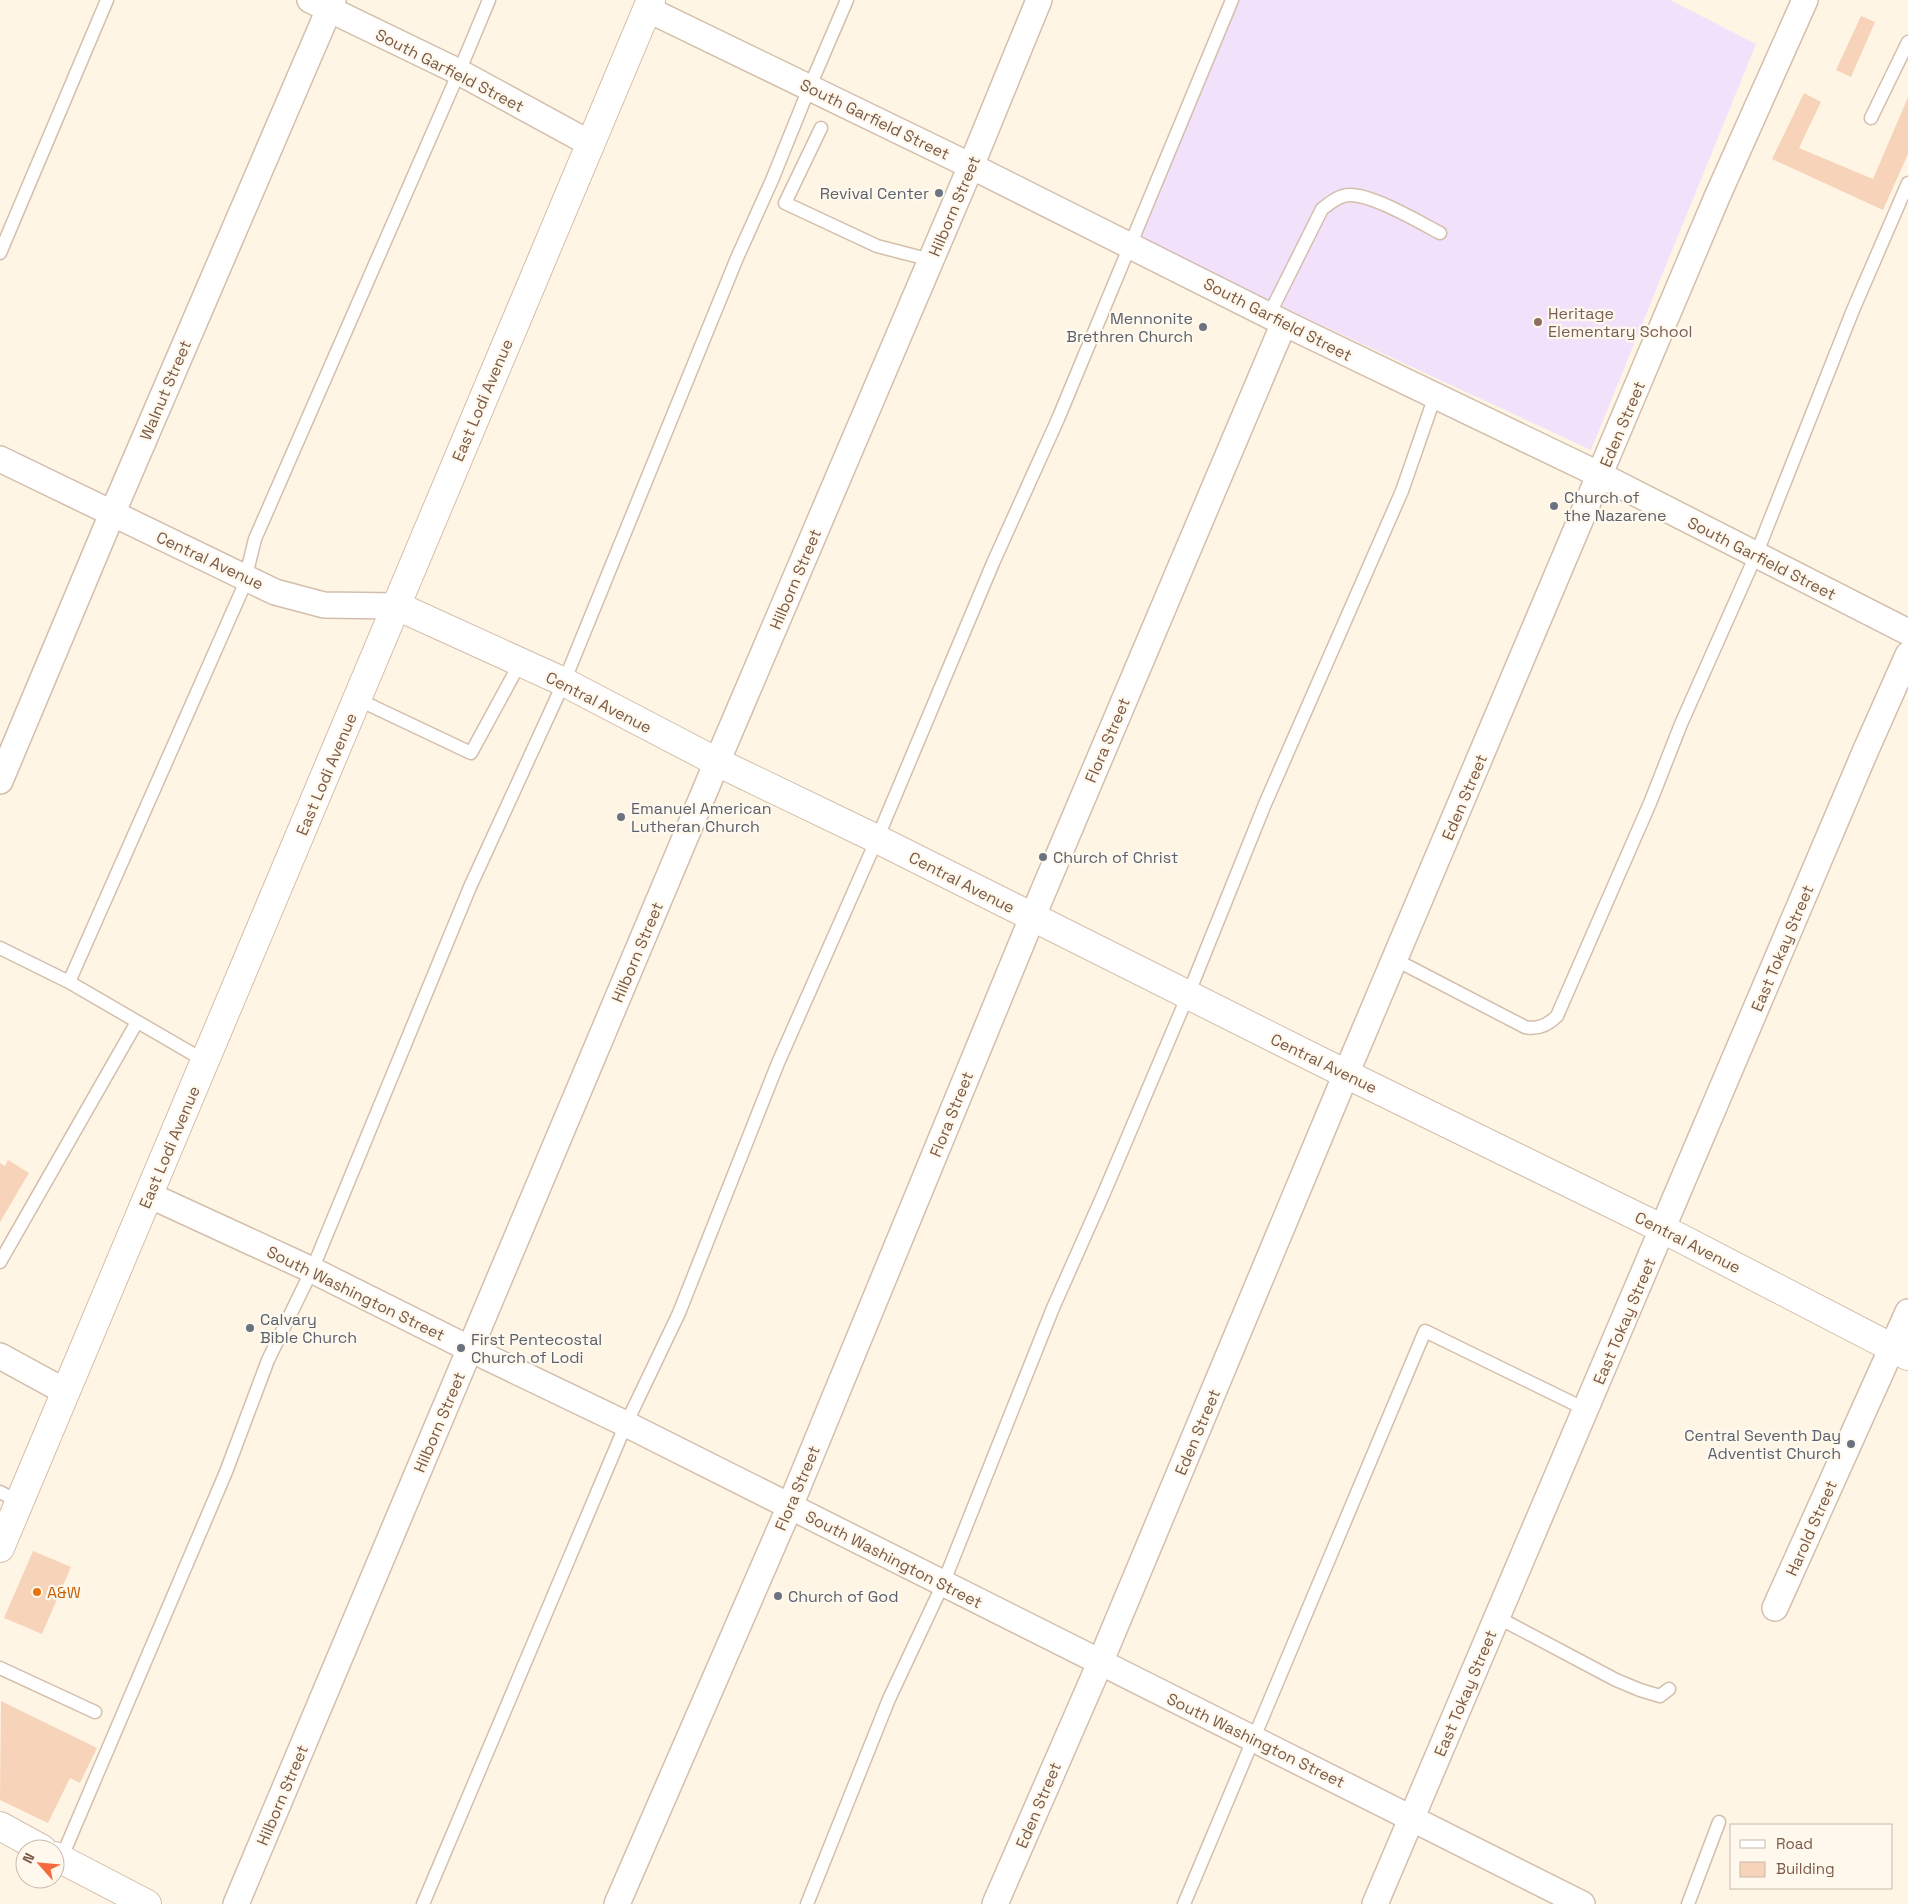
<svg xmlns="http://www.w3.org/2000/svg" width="1908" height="1904" viewBox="0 0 1908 1904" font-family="'Space Grotesk',sans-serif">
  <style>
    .education { fill: #f2e1fb }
    .building { fill: #f7d3b9 }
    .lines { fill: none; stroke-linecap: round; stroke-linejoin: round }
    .service-casing { stroke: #d4beac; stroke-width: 15 }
    .minor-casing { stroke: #d4beac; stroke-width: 28 }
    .tertiary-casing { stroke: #d4beac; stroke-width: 30 }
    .secondary-casing { stroke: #d7bea9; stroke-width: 30 }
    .service { stroke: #fff; stroke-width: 12 }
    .minor { stroke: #fff; stroke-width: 25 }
    .tertiary { stroke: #fff; stroke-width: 28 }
    .secondary { stroke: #fff; stroke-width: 28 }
    .worship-dot { fill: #6b7280; stroke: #fff8ed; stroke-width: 2 }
    .education-dot { fill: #8d6e63; stroke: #fff8ed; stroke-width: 2 }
    .food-dot { fill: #e8710a; stroke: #fff8ed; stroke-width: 2 }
    .labels { text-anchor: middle; stroke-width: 4.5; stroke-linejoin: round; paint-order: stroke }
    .street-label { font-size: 16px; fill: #7a5a47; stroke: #fff8ed }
    .worship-label { font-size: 16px; fill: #5b616d; stroke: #fff8ed; text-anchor: start }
    .education-label { font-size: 16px; fill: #785e54; stroke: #fff8ed; text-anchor: start }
    .food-label { font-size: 16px; fill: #c56008; stroke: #fff8ed; text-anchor: start }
  </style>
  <rect width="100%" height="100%" fill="#fef5e4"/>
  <!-- education -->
  <path class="education" d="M1237 0H1670L1756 44 1591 450 1138 240Z"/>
  <!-- building -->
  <path class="building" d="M1861 16 1875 22 1851 77 1836 70Z
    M1804 93 1821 102 1799 148 1873 179 1908 97V154L1883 210 1772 159Z
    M8 1160 29 1173 0 1222V1163L5 1166Z
    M33 1551 71 1567 42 1634 4 1618Z
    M1 1701 97 1748 80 1783 70 1778 48 1823 0 1800Z"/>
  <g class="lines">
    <!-- service casing -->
    <g class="service-casing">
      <path id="service" d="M1871 118 1908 42
        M821 128 785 203 877 246 931 260
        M0 253 107 0
        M1269 315 1322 209C1330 203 1339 195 1349 195 1372 194 1419 222 1440 233
        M357 699 471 753 520 663
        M0 948 69 982 205 1061
        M1396 960 1525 1027C1538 1030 1548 1025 1557 1016L1650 803 1681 724 1756 555 1853 310 1908 183
        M69 982 243 588 255 539 459 72 489 0
        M0 1262 137 1022
        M0 1492 19 1502
        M1497 1617 1616 1680 1640 1690 1660 1696 1669 1689
        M0 1668 95 1712
        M61 1859 226 1472 268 1360 312 1270 470 887 564 682 737 258 772 180 810 86 847 0
        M423 1904 626 1424 679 1313 778 1063 877 839 993 563 1058 419 1232 0
        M807 1904 889 1699 943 1584 1053 1308 1104 1193 1188 995 1265 804 1402 491 1435 396
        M1184 1904 1425 1331 1585 1409
        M1688 1904 1719 1822"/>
    </g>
    <!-- minor casing -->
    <g class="minor-casing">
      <path id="minor" d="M310 0 459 72 589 143
        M647 9 971 166 1284 323 1600 475 1908 632
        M0 459 275 592 324 605 397 606
        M0 781 112 514 333 0
        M149 1195 312 1270 470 1349 626 1424 1582 1904
        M0 1356 66 1392
        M1775 1608 1908 1312
        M236 1904 717 762 971 166 1039 0
        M617 1904 790 1506 1032 918 1284 323
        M995 1904 1100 1663 1346 1074 1717 197 1805 0
        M1375 1904 1865 752 1908 655"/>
    </g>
    <!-- tertiary casing -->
    <g class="tertiary-casing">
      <path id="tertiary" d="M397 606 564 682 717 762 877 839 1346 1074 1663 1229 1908 1356
        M0 1826 42 1849
        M55 1856 147 1904"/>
    </g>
    <!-- secondary casing -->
    <g class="secondary-casing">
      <path id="secondary" d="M0 1548 651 0"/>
    </g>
    <!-- service -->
    <use href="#service" class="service"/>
    <!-- minor -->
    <use href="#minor" class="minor"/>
    <!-- tertiary -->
    <use href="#tertiary" class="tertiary"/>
    <!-- secondary -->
    <use href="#secondary" class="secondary"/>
  </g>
  <!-- markers -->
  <g class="worship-dot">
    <circle cx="939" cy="193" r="5"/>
    <circle cx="1203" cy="327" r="5"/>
    <circle cx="1554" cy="506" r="5"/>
    <circle cx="621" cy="817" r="5"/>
    <circle cx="1043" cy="857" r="5"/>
    <circle cx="250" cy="1328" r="5"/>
    <circle cx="461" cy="1348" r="5"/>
    <circle cx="1851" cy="1444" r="5"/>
    <circle cx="778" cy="1596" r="5"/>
  </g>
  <circle class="education-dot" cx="1538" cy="322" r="5"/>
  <circle class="food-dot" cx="37" cy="1592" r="5"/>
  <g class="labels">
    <!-- street labels -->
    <g class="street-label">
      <text transform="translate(450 70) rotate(27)" y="6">South Garfield Street</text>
      <text transform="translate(875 119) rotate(26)" y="6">South Garfield Street</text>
      <text transform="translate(954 206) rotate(-67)" y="6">Hilborn Street</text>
      <text transform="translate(1278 319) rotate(27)" y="6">South Garfield Street</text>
      <text transform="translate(165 390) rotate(-67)" y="6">Walnut Street</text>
      <text transform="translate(482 400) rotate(-67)" y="6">East Lodi Avenue</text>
      <text transform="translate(1622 424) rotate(-67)" y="6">Eden Street</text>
      <text transform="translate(1762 558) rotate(27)" y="6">South Garfield Street</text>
      <text transform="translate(210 560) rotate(25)" y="6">Central Avenue</text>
      <text transform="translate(795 579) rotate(-67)" y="6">Hilborn Street</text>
      <text transform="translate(599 702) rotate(27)" y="6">Central Avenue</text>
      <text transform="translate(1107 740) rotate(-67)" y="6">Flora Street</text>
      <text transform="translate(326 774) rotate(-67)" y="6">East Lodi Avenue</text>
      <text transform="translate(1464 797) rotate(-67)" y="6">Eden Street</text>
      <text transform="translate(962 882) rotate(27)" y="6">Central Avenue</text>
      <text transform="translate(1782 948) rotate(-67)" y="6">East Tokay Street</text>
      <text transform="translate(637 952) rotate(-67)" y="6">Hilborn Street</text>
      <text transform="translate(1324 1063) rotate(26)" y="6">Central Avenue</text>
      <text transform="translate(951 1114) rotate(-68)" y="6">Flora Street</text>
      <text transform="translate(169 1147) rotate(-67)" y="6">East Lodi Avenue</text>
      <text transform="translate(1688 1242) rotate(27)" y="6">Central Avenue</text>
      <text transform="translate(356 1293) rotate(26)" y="6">South Washington Street</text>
      <text transform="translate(1624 1321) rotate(-67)" y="6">East Tokay Street</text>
      <text transform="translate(439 1422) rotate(-67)" y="6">Hilborn Street</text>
      <text transform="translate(1197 1432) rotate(-67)" y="6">Eden Street</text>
      <text transform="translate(797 1488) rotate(-67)" y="6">Flora Street</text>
      <text transform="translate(1811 1528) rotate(-66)" y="6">Harold Street</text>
      <text transform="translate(894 1559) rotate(27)" y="6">South Washington Street</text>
      <text transform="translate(1465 1693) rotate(-67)" y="6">East Tokay Street</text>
      <text transform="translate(1256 1740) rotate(26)" y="6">South Washington Street</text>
      <text transform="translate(282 1795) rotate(-67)" y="6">Hilborn Street</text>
      <text transform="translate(1038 1805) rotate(-67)" y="6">Eden Street</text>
    </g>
    <!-- worship labels -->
    <g class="worship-label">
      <text x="929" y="199" text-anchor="end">Revival Center</text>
      <text x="1193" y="324" text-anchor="end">Mennonite<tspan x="1193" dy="18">Brethren Church</tspan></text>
      <text x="1564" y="503">Church of<tspan x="1564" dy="18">the Nazarene</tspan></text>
      <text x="631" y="814">Emanuel American<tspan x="631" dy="18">Lutheran Church</tspan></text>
      <text x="1053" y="863">Church of Christ</text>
      <text x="260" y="1325">Calvary<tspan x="260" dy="18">Bible Church</tspan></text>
      <text x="471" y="1345">First Pentecostal<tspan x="471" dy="18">Church of Lodi</tspan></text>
      <text x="1841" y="1441" text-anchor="end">Central Seventh Day<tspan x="1841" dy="18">Adventist Church</tspan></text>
      <text x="788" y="1602">Church of God</text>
    </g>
    <!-- education labels -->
    <g class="education-label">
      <text x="1548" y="319">Heritage<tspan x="1548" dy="18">Elementary School</tspan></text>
    </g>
    <!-- food labels -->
    <g class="food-label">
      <text x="47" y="1598">A&amp;W</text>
    </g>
  </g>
  <!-- legend -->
  <rect x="1730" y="1824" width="162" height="65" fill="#fff8ed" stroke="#cab9ab"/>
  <rect x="1740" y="1840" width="25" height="8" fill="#ffffff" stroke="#cab9ab"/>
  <text x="1776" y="1849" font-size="15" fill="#7a5a47">Road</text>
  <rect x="1740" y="1862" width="25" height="15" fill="#f7d3b9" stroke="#cab9ab"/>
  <text x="1776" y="1874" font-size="15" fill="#7a5a47">Building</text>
  <!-- north arrow -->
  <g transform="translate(40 1864) rotate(297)"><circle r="24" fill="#fff8ed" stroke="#cab9ab"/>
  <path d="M0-4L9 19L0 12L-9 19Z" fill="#f4693e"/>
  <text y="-8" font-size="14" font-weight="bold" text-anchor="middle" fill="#7a5a47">N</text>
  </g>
</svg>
